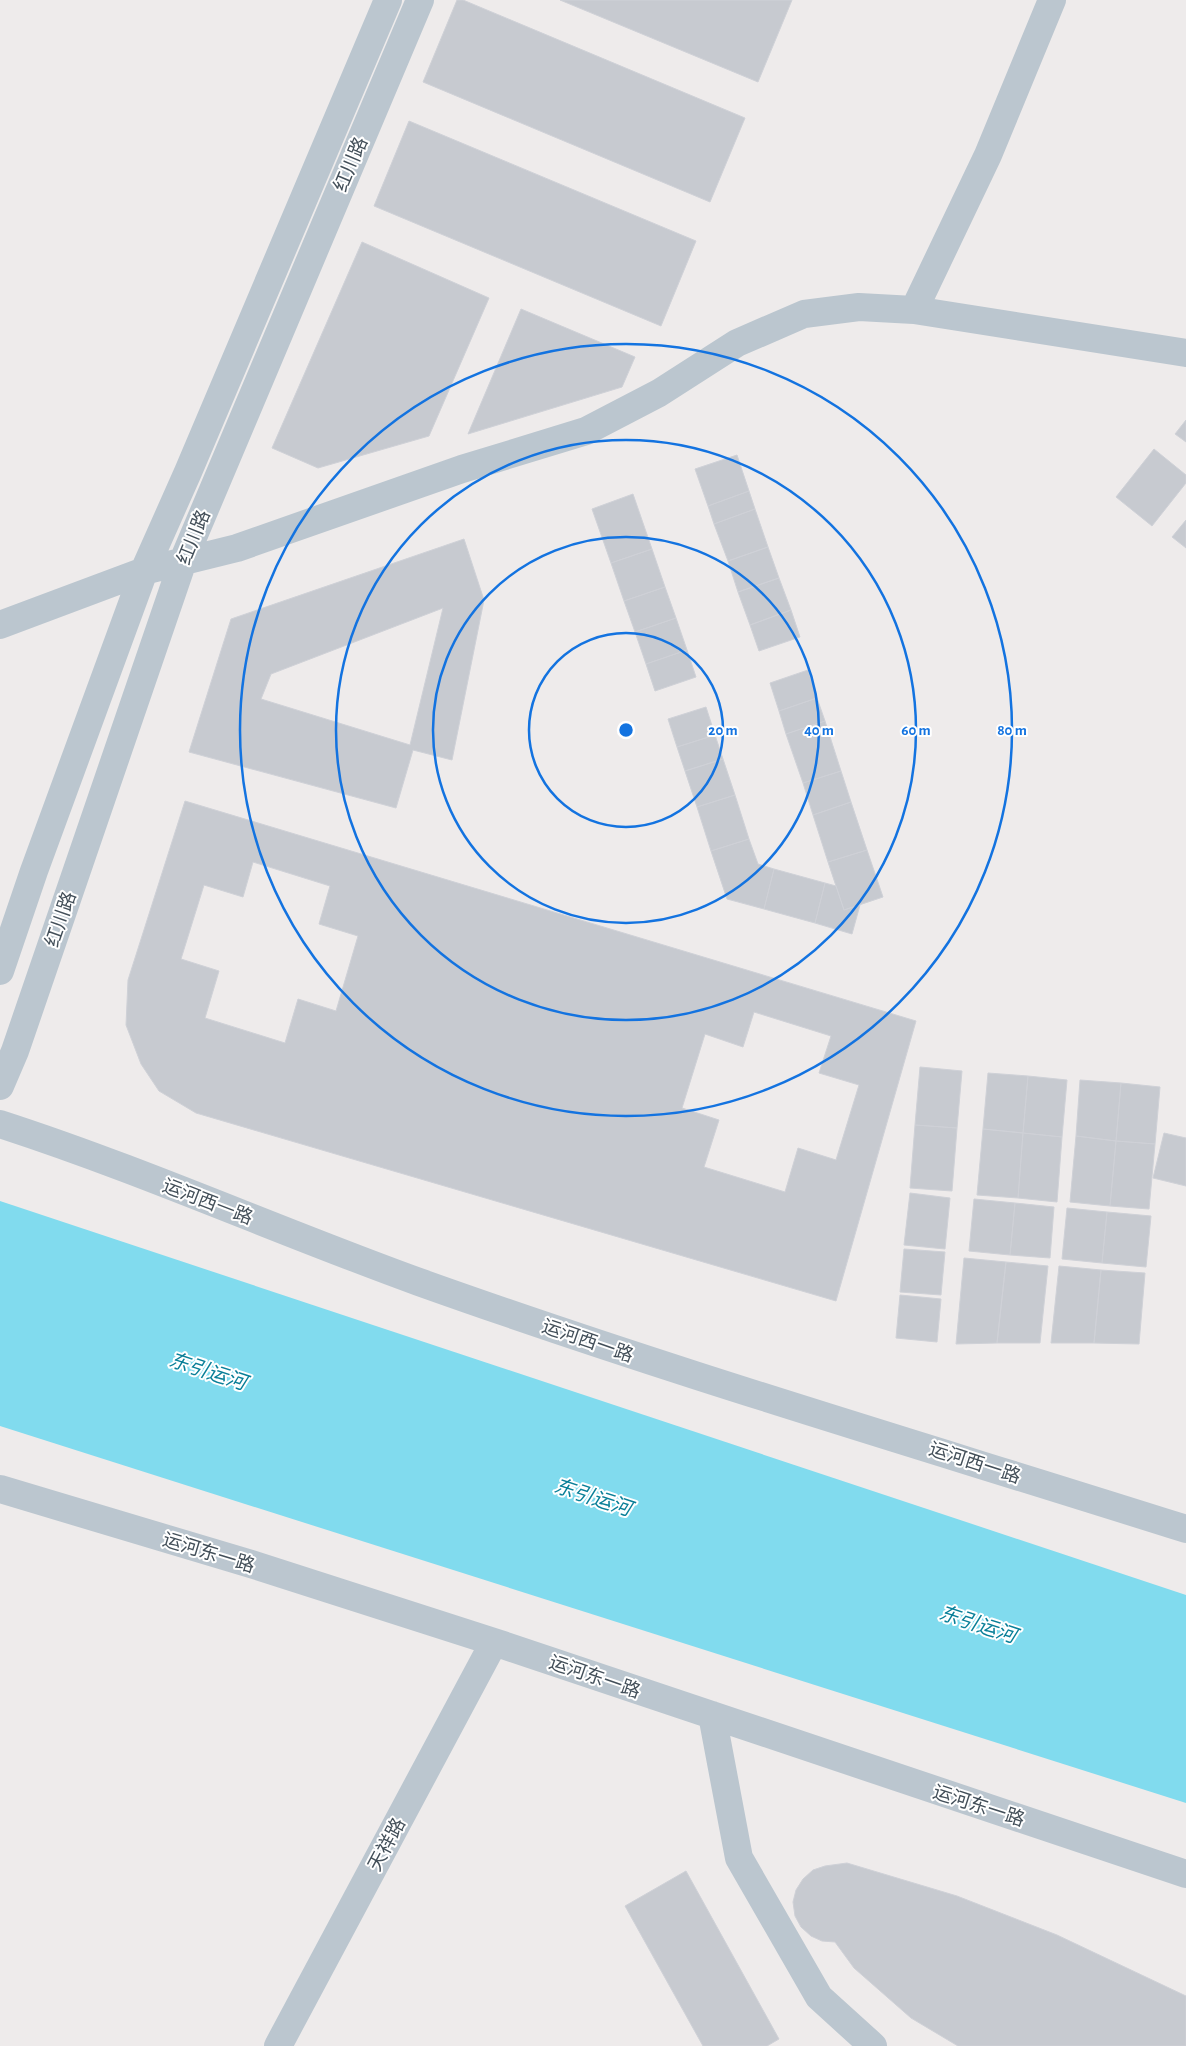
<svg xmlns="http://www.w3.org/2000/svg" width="1186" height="2046" viewBox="0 0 1186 2046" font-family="'Alegreya Sans','Noto Sans SC',sans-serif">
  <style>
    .water { fill: #81dbee }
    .building { fill: #c7cad0; stroke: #cfd1d7; fill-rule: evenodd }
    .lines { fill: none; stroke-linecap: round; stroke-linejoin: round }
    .minor { stroke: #bbc6cf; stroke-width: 28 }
    .ring { fill: none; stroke: #1373e0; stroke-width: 2.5 }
    .labels { text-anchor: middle; stroke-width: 4; stroke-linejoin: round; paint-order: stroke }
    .street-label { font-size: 19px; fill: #434f59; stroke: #fff }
    .water-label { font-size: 20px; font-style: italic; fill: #097f98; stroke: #fff }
    .centre { fill: #1373e0; stroke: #fff; stroke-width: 2.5 }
    .ring-label { font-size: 15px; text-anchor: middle; font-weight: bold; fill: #1373e0; stroke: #fff; stroke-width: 4; stroke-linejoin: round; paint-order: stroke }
  </style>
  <rect width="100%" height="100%" fill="#eeebeb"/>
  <!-- water -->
  <path class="water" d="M0 1201 1186 1595V1803L0 1426Z"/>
  <!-- building -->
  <path class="building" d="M457 0H463L745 118 710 202 423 82Z
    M560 0H792L758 82Z
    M409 121 696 241 661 326 374 206Z
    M362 242 489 298 429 436 318 468 272 448Z
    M521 309 635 357 622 387 468 434Z
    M1186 420V442L1175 434Z
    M1154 449 1186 475V483L1152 526 1116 497Z
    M737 455 749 491 708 506 695 469Z
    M749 491 755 509 714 524 708 506Z
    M633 494 652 549 611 563 592 509Z
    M755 509 768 547 728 561 714 524Z
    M1186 520V548L1172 537Z
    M464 539 484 600 452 760 413 750 396 808 189 752 231 619ZM443 608 410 745 261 699 271 674Z
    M768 547 779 578 738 592 728 561Z
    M652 549 665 587 624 601 611 563Z
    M779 578 791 610 750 625 738 592Z
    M665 587 676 618 635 632 624 601Z
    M791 610 800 637 759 651 750 625Z
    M676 618 687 650 646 664 635 632Z
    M687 650 696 677 655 691 646 664Z
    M808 670 817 698 779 711 770 683Z
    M817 698 825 721 786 734 779 711Z
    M706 707 715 735 677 747 668 719Z
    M825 721 841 771 803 783 786 734Z
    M715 735 723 759 685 771 677 747Z
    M723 759 735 795 697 807 685 771Z
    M841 771 851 802 813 815 803 783Z
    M735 795 749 839 711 851 697 807Z
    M185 801 916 1021 836 1301 196 1113 159 1091 141 1064 126 1025 128 980Z
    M851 802 867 850 828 862 813 815Z
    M749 839 758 864 774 869 764 909 727 899 711 851Z
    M867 850 883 897 844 910 828 862Z
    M253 862 330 886 319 924 358 936 336 1011 298 999 285 1043 205 1018 219 971 181 959 204 885 243 897Z
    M774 869 825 883 815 923 764 909Z
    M825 883 836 886 844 910 860 905 852 934 815 923Z
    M754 1012 831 1036 819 1073 859 1085 836 1160 798 1148 785 1192 704 1167 719 1120 682 1108 705 1034 743 1047Z
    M920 1067 962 1071 957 1128 915 1125Z
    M988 1073 1028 1076 1023 1133 983 1129Z
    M1028 1076 1067 1080 1062 1137 1023 1133Z
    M1080 1080 1121 1083 1116 1141 1076 1136Z
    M1121 1083 1160 1087 1155 1144 1116 1141Z
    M915 1125 957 1128 952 1191 910 1188Z
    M983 1129 1023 1133 1018 1198 977 1195Z
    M1023 1133 1062 1137 1057 1202 1018 1198Z
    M1164 1133 1186 1138V1186L1153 1178Z
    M1076 1136 1116 1141 1110 1206 1070 1202Z
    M1116 1141 1155 1144 1149 1209 1110 1206Z
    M910 1193 950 1198 945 1249 904 1245Z
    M974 1199 1015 1203 1010 1255 969 1251Z
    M1015 1203 1054 1207 1050 1258 1010 1255Z
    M1067 1208 1107 1212 1102 1263 1062 1259Z
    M1107 1212 1151 1216 1146 1267 1102 1263Z
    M904 1249 945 1252 941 1295 900 1292Z
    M964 1258 1006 1262 997 1343 956 1344Z
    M1006 1262 1048 1266 1040 1343H997Z
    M1059 1266 1101 1270 1094 1343H1051Z
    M1101 1270 1145 1273 1139 1344 1094 1343Z
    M900 1295 941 1299 937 1342 896 1338Z
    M847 1863 957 1896 1057 1935 1186 1996V2046H958L911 2018 854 1968 835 1942 822 1941 811 1936 801 1927 795 1916 793 1902 796 1890 803 1879 813 1870 825 1866Z
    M686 1871 779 2039 767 2046H703L625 1906Z"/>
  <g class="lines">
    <!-- minor -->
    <path class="minor" d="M914 310 988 155 1052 0
      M0 625 144 571 237 548 462 469 586 431 659 393 737 343 804 314 859 307 914 310 1186 353
      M0 971 34 871 144 571 188 472 388 0
      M0 1086 15 1051 183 561 420 0
      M0 1124C142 1170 278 1231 419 1282 671 1372 930 1448 1186 1529
      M0 1489 251 1564 494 1642 1186 1874
      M712 1715 739 1858 819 1997 873 2046
      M278 2046 494 1642"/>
  </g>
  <!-- distance rings -->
  <g class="ring">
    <circle cx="626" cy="730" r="97"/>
    <circle cx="626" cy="730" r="193"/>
    <circle cx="626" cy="730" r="290"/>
    <circle cx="626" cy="730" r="386"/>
  </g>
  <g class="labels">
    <!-- street labels -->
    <g class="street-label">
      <text transform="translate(350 164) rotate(-67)" y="7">红川路</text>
      <text transform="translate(193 537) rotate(-68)" y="7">红川路</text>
      <text transform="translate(60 919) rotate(-71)" y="7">红川路</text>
      <text transform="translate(208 1201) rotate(21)" y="7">运河西一路</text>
      <text transform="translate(588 1340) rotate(19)" y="7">运河西一路</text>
      <text transform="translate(975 1462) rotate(18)" y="7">运河西一路</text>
      <text transform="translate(209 1552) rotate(17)" y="7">运河东一路</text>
      <text transform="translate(595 1676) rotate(19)" y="7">运河东一路</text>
      <text transform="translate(979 1805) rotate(18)" y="7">运河东一路</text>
      <text transform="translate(386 1844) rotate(-62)" y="7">天祥路</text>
    </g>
    <!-- water labels -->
    <g class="water-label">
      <text transform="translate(208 1371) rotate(18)" y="7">东引运河</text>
      <text transform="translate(593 1497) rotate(18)" y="7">东引运河</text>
      <text transform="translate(978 1624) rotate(18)" y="7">东引运河</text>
    </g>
  </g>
  <circle cx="626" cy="730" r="8" class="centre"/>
  <g class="ring-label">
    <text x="723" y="735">20 m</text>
    <text x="819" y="735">40 m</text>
    <text x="916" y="735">60 m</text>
    <text x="1012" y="735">80 m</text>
  </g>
</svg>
